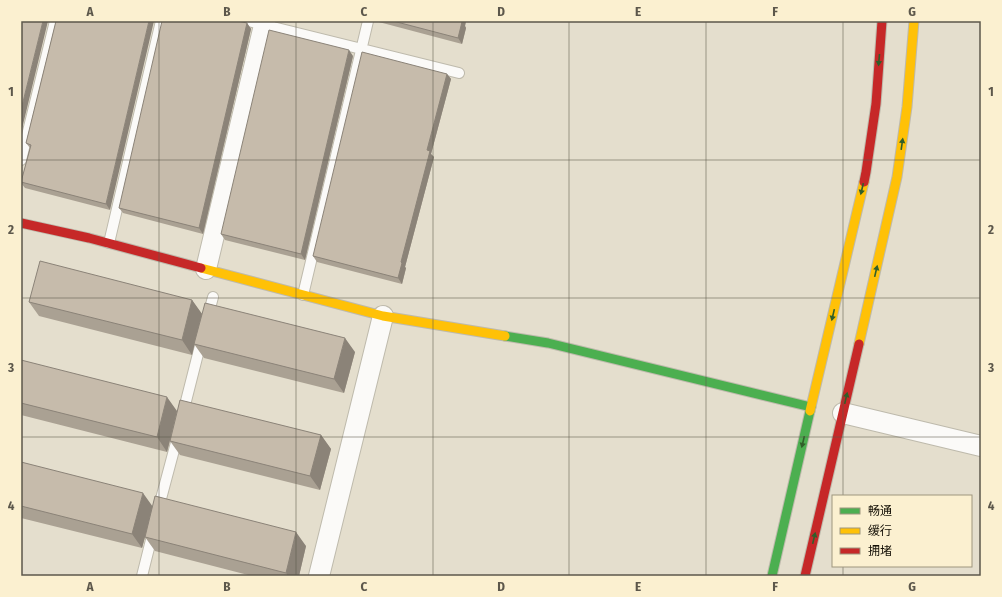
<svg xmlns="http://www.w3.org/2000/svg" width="1002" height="597" viewBox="0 0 1002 597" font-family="'Fira Sans Condensed','Noto Sans SC',sans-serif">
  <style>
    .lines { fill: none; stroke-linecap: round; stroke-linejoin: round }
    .lane-casing { stroke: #bebaac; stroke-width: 12 }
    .street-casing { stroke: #bebaac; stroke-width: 22 }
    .fast-casing { stroke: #bebaac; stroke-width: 11 }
    .slow-casing { stroke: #bebaac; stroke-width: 11 }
    .jam-casing { stroke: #bebaac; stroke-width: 11 }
    .lane { stroke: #fbfaf8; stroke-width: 10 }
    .street { stroke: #fbfaf8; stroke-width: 20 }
    .fast { stroke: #4caf50; stroke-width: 9 }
    .slow { stroke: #ffc107; stroke-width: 9 }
    .jam { stroke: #c62828; stroke-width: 9 }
    .wall { fill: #aaa193 }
    .shaded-wall { fill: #8b8378 }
    .building { fill: #c6bbab; stroke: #8b8378 }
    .oneway { fill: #305f2a }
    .grid { fill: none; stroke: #5c574b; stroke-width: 1; stroke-opacity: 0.55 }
    .neatline { fill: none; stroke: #5c574b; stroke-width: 1.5 }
    .grid-label { font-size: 13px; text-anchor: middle; font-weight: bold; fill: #5c574b }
  </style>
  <rect width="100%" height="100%" fill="#e4decd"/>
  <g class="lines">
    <!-- lane casing -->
    <g class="lane-casing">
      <path id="lane" d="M248 21 459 73
        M21 160 55 21
        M109 243 161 21
        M303 295 368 21
        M208 316 213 297
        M183 413 202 338
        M158 510 178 435
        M142 576 153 532"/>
    </g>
    <!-- street casing -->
    <g class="street-casing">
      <path id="street" d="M206 269 265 21
        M843 413 981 446
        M319 576 383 316"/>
    </g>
    <!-- fast casing -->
    <g class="fast-casing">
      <path id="fast" d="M505 336 548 343 811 407
        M772 576 810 411"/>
    </g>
    <!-- slow casing -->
    <g class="slow-casing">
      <path id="slow" d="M201 268 383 316 505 336
        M859 344 897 177 907 107 914 21
        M810 411 864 182"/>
    </g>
    <!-- jam casing -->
    <g class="jam-casing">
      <path id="jam" d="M864 182 866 172 876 104 882 21
        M21 223 89 238 201 268
        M805 576 859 344"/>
    </g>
    <!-- lane -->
    <use href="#lane" class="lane"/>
    <!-- street -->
    <use href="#street" class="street"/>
    <!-- fast -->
    <use href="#fast" class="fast"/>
    <!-- slow -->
    <use href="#slow" class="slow"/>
    <!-- jam -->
    <use href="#jam" class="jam"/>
  </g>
  <!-- wall -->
  <path class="wall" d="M56 21 110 210 25 188 21 183 30 148 26 143Z
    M375 21H466L465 26 466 28 462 44Z
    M247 23 251 29 203 234 123 213 119 208Z
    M353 56 305 260 225 240 221 234Z
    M447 74 451 79 431 154 434 157 405 267 406 268 402 284 317 262 313 256Z
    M192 300 202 314 355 352 344 393 204 358 194 344 192 355 39 316 29 302Z
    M21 360 177 411 321 435 331 449 320 490 180 455 170 441 167 452 21 415Z
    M21 462 153 507 306 546 299 576H252L155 551 145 537 142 548 21 518Z"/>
  <!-- shaded-wall -->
  <path class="shaded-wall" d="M43 21H48L21 133V110Z
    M149 21H154L110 210 106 204Z
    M461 21H466L465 26 466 28 462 44 458 38Z
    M247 23 251 29 203 234 199 228Z
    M349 50 353 56 305 260 301 254Z
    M447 74 451 79 431 154 434 157 405 267 406 268 402 284 398 278 401 262 427 150Z
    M192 300 202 314 192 355 182 340Z
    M345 338 355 352 344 393 334 379Z
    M167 397 177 411 167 452 157 437Z
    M321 435 331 449 320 490 310 476Z
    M143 493 153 507 142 548 132 534Z
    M296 532 306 546 299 576H288L286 573Z"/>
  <!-- building -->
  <path class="building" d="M21 21H43L21 110Z
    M56 21H149L106 204 21 182 31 145 26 143Z
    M162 21H238L247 23 199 228 119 208Z
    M393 21H461V22H462L458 38Z
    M269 30 349 50 301 254 221 234Z
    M362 52 447 74 427 150 430 151 401 262 402 263 398 278 313 256Z
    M40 261 192 300 182 340 29 302Z
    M205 303 345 338 334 379 194 344Z
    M21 360 167 397 157 437 21 403Z
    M180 400 321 435 310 476 170 441Z
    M21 462 143 493 132 534 21 506Z
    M155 496 296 532 286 573 145 537Z"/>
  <!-- one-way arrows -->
  <defs><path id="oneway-solid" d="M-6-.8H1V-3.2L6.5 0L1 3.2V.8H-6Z"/></defs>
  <g class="oneway">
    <use href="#oneway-solid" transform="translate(879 60) rotate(95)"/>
    <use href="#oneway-solid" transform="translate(902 144) rotate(-82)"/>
    <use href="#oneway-solid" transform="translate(862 189) rotate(103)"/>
    <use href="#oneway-solid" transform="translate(876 271) rotate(-77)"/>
    <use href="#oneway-solid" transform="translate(833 315) rotate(103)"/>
    <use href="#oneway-solid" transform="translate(846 398) rotate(-77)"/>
    <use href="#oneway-solid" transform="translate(803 442) rotate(103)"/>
    <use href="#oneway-solid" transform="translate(814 538) rotate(-77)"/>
  </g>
  <!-- grid -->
  <path class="grid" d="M159 21V576M296 21V576M433 21V576M569 21V576M706 21V576M843 21V496M21 160H981M21 298H981M21 437H981M843 566V576"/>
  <!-- border -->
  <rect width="1002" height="597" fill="none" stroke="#fbf0d0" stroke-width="44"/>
  <!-- legend -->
  <rect x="832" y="495" width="140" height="72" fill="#fbf0d0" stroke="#9e967f"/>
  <rect x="840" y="508" width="20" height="6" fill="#4caf50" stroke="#9e967f"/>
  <text x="868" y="515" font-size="12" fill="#130f05">畅通</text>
  <rect x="840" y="528" width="20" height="6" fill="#ffc107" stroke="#9e967f"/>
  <text x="868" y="535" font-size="12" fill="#130f05">缓行</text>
  <rect x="840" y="548" width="20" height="6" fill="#c62828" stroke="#9e967f"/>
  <text x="868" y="555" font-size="12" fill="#130f05">拥堵</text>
  <rect x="22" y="22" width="958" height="553" class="neatline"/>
  <g class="grid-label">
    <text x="90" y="16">A</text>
    <text x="227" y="16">B</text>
    <text x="364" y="16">C</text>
    <text x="501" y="16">D</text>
    <text x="638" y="16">E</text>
    <text x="775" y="16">F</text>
    <text x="912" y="16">G</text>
    <text x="11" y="96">1</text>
    <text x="991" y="96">1</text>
    <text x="11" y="234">2</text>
    <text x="991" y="234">2</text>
    <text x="11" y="372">3</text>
    <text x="991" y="372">3</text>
    <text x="11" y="510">4</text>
    <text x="991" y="510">4</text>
    <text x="90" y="591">A</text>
    <text x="227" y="591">B</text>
    <text x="364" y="591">C</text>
    <text x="501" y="591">D</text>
    <text x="638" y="591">E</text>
    <text x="775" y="591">F</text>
    <text x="912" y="591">G</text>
  </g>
</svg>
